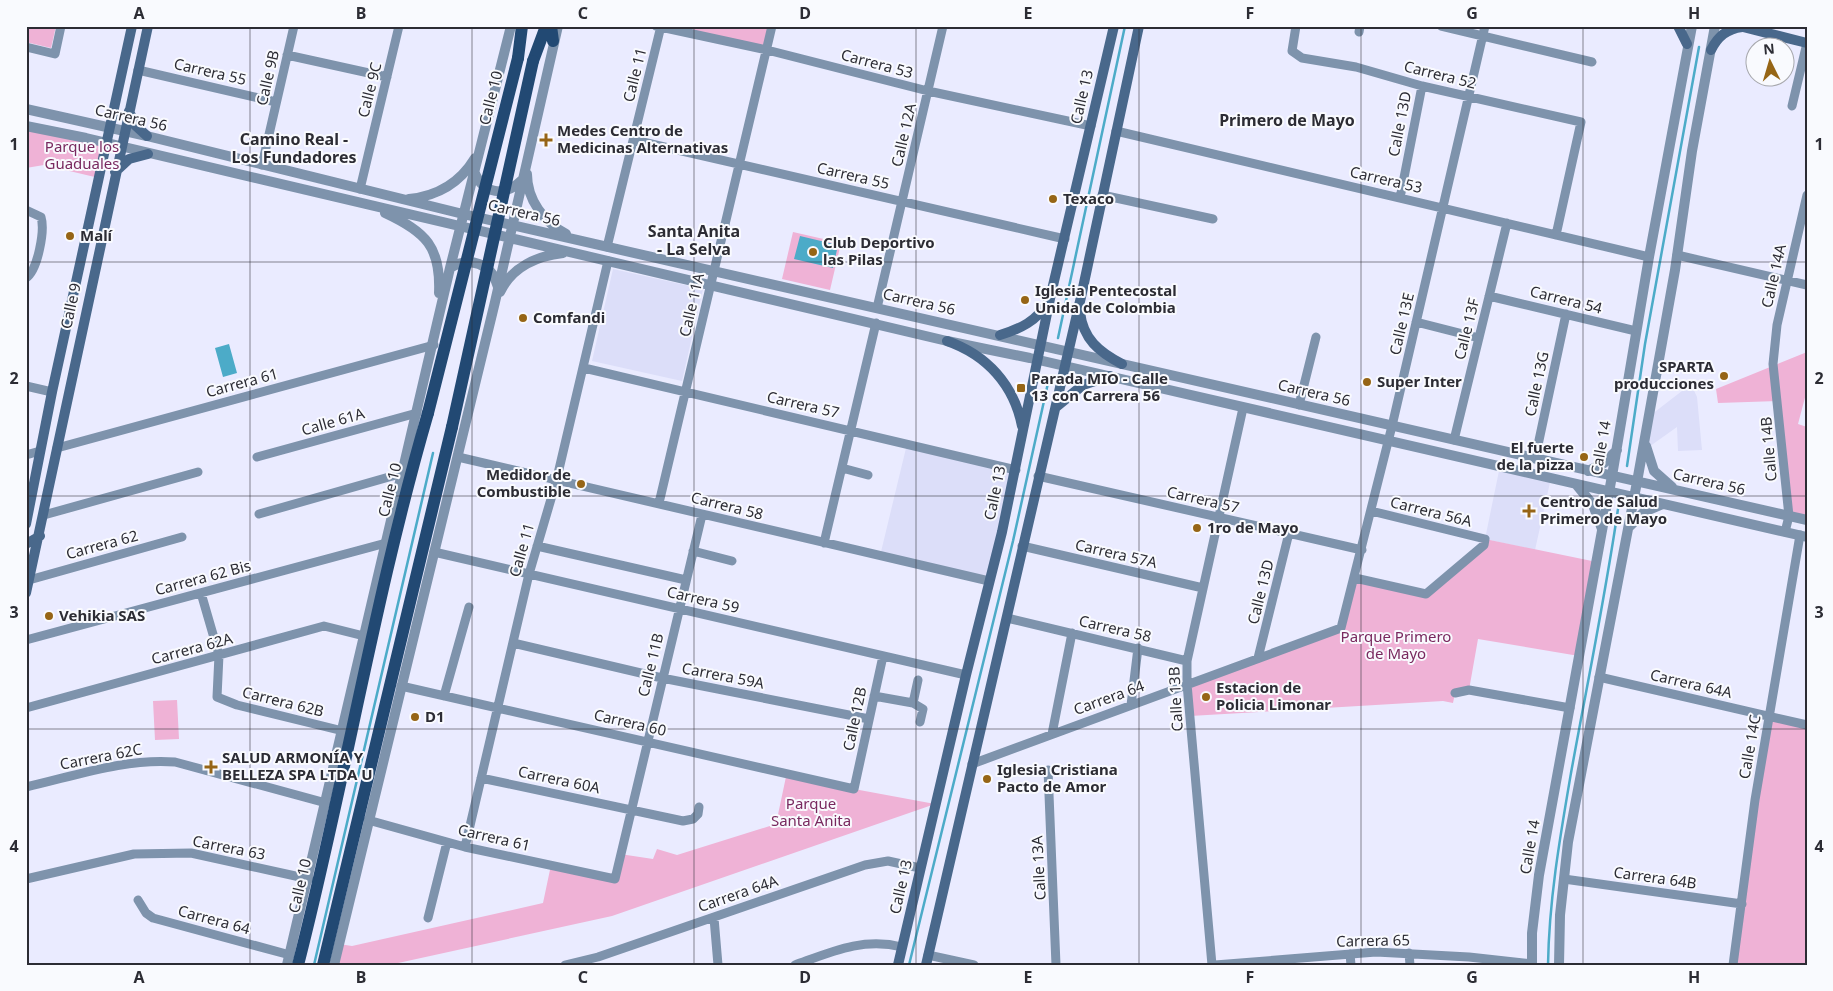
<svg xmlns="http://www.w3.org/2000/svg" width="1833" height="991" viewBox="0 0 1833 991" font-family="'Noto Sans',sans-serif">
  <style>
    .built { fill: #dcdef9 }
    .green { fill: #efb2d6 }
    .water { fill: #4cabc8 }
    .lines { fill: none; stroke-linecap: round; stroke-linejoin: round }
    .stream { stroke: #4cabc8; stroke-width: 2.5 }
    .minor { stroke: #7e93ac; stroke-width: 9 }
    .tertiary { stroke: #7e93ac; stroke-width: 10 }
    .secondary { stroke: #49688b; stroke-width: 10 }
    .primary { stroke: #224973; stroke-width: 12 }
    .primary-bridge { stroke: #224973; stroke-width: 12 }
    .grid { fill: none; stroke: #2c2c34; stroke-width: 1; stroke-opacity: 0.55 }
    .poi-dot { fill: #966516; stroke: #f9fafe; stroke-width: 2 }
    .labels { text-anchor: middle; stroke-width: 4; stroke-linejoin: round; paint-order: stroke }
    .street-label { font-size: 15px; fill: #2c2c34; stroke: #f9fafe }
    .poi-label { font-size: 15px; font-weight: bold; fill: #2c2c34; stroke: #f9fafe; text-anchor: start }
    .park-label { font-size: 15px; fill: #79295f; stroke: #f9fafe }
    .neighbourhood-label { font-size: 16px; font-weight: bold; fill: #2c2c34; stroke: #f9fafe }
    .neatline { fill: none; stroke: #2c2c34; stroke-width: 2 }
    .grid-label { font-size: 16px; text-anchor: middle; font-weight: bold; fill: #2c2c34 }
  </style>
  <rect width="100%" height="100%" fill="#eaebff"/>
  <!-- built -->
  <path class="built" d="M613 269 703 289 682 381 592 361Z
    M1691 384 1697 397 1702 450 1678 451 1677 427 1646 449 1647 418Z
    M907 444 1016 470 989 581 880 556Z
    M1500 466 1551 478 1535 550 1485 539Z"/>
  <!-- green -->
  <path class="green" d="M26 26H56L51 48 26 42Z
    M661 26H772L767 50Z
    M26 126 107 143 99 178 44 165 26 168Z
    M793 232 841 243 830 290 782 279Z
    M1807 352V390L1798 424 1807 427V520L1789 516 1778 401 1718 403 1716 389Z
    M1485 539 1592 561 1579 656 1478 639 1469 690 1455 693 1453 703 1443 701 1190 716 1187 684 1341 628 1355 578 1426 593Z
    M177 700 179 739 155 740 153 701Z
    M1769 716 1807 725V965H1733Z
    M787 772 854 789 935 804 612 916 389 965H334L339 944 352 946 543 903 551 865 615 879 620 854 653 859 657 849 677 855 776 824Z"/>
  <!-- water -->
  <path class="water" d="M800 236 838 245 833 268 794 259Z
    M229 344 237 373 223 377 215 348Z"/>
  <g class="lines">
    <!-- stream -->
    <path class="stream" d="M1058 338 1125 26
      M1627 466 1645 344 1699 47
      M314 965 433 453
      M909 965 1013 541 1048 383
      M1548 965C1549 900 1560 837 1571 773 1587 685 1605 598 1618 509"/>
    <!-- minor -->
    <path class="minor" d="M656 26 767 50 928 91 1091 126
      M1296 26 1292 51 1302 58 1356 67 1422 86 1581 122 1556 235
      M1441 26 1592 62
      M1359 32 1360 26
      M26 47 55 54 61 26
      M287 55 387 77
      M138 70 276 102
      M1792 106 1807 43
      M1116 131 1649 257
      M634 140 1065 239
      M262 165 294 26
      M360 189 399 26
      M1102 195 1213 219
      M1400 198 1422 86
      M26 210 41 217C45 230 38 270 26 278
      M607 247 661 26
      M1677 255 1807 285
      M1489 296 1636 331
      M877 308 943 26
      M1416 322 1479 338
      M584 368 1016 470
      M26 386 52 392
      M1299 405 1316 337
      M1454 440 1507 223
      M57 448 434 345
      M26 455 40 451
      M257 457 417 413
      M458 457 989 581
      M1535 459 1566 314
      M842 468 868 475
      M1038 476 1362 550
      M659 503 772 26
      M259 514 403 473
      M44 515 198 472
      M1785 532 1789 516 1773 364 1777 325 1807 195
      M824 543 876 323
      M537 546 686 580
      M1022 546 1203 588
      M693 551 732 561
      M434 552 966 675
      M1355 578 1426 594 1484 545 1485 539 1371 511
      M29 580 182 537
      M201 593 219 655 217 697 237 705 343 731
      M1007 618 1187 661
      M26 640 386 543
      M513 643 662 678 869 719
      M1258 658 1289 533
      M1599 677 1807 725
      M401 686 854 789 883 656
      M1455 693 1469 690 1570 708
      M444 696 469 607
      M874 696 913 703 918 680
      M913 703 923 709 920 722
      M1131 705 1138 648
      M26 708 324 626 364 636
      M1052 734 1072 633
      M972 764 1341 628 1392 426 1485 26
      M1048 770 1056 965
      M481 778 683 821 693 819 698 814 699 807
      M26 787C75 776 125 758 175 762L326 803
      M368 820 465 847 615 879 702 515
      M465 847 529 574 556 482 608 261
      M26 879 134 854 191 853 309 879
      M1564 879 1742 904
      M138 900 146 913 153 918 290 955
      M428 918 447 842
      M714 918 718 965
      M1409 953 1410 965
      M1350 954 1351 965
      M928 955 974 965
      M565 965 598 957 865 865 888 861 920 868
      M795 965C831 952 863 937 902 947
      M1212 965 1187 684V661L1243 408
      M1215 965 1376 952 1469 957 1532 964
      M1733 965 1755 800 1800 535"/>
    <!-- tertiary -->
    <path class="tertiary" d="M26 109 147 136 463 214 1807 520
      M26 126 86 138 947 341 1030 358 1807 537
      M474 171C483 195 505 197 522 180
      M527 174C527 200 544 222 566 234
      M409 199C437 196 460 183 475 158
      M385 213C426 232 441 247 439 293
      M450 268C469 256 492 263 498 287
      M500 292C512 267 537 256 563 253
      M1646 446 1654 471 1672 487
      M1588 471 1604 463 1617 450
      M1576 484 1593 505 1602 529
      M1630 526 1644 512 1663 504
      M287 965 450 268 511 26
      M334 965 495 302 558 26
      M1532 965V933L1539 875 1612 476 1649 257 1692 26
      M1559 965 1560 915 1568 842 1637 482 1675 270 1692 151 1715 26"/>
    <!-- secondary -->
    <path class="secondary" d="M1678 26 1687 44
      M1739 26 1807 43
      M1711 50C1718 36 1727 29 1742 27
      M129 111 135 125 147 136
      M115 172 129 159 148 154
      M1080 312C1083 339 1099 352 1122 364
      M1000 335C1020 329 1037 321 1048 302
      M947 341C987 355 1014 385 1022 426
      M1056 407 1083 385 1110 376
      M26 524 52 392 132 26
      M26 544 40 536
      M26 593 148 26
      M898 965 966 675 1002 532 1051 294 1114 26
      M926 965 1081 297 1139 26"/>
    <!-- primary -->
    <path class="primary" d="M551 26 553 41
      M518 58 522 26
      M533 61 546 26
      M298 965C345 782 375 595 428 413
      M323 965 452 427"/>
    <!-- primary-bridge -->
    <path class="primary-bridge" d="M428 413 518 58
      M452 427 533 61"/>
  </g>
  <!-- grid -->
  <path class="grid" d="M250 26V965M472 26V965M694 26V965M916 26V965M1139 26V965M1361 26V965M1583 26V965M26 262H1807M26 496H1807M26 729H1807"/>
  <!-- markers -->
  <g class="poi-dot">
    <path d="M543.5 132.5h5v5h5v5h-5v5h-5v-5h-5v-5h5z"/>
    <circle cx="1053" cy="199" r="5"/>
    <circle cx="70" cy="236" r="5"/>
    <circle cx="813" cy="252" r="5"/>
    <circle cx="1025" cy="300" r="5"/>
    <circle cx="523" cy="318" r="5"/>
    <circle cx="1724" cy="376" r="5"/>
    <circle cx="1367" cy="382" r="5"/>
    <rect x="1016" y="383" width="10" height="10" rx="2.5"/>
    <circle cx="1584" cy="457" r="5"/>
    <circle cx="581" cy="484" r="5"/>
    <path d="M1526.5 503.5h5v5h5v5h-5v5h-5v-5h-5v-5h5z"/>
    <circle cx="1197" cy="528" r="5"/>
    <circle cx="49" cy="616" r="5"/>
    <circle cx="1206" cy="697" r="5"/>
    <circle cx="415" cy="717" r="5"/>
    <path d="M208.5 759.5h5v5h5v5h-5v5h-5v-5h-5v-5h5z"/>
    <circle cx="987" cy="779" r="5"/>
  </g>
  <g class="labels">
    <!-- street labels -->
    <g class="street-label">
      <text transform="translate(877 64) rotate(15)" y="5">Carrera 53</text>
      <text transform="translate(210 72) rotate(13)" y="5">Carrera 55</text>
      <text transform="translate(635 75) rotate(-76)" y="5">Calle 11</text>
      <text transform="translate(1440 75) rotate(14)" y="5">Carrera 52</text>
      <text transform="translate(268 78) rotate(-77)" y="5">Calle 9B</text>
      <text transform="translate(370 90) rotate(-76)" y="5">Calle 9C</text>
      <text transform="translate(1082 97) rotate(-77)" y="5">Calle 13</text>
      <text transform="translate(491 98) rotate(-76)" y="5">Calle 10</text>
      <text transform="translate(131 118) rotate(13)" y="5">Carrera 56</text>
      <text transform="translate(1400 124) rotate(-79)" y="5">Calle 13D</text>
      <text transform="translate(904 135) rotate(-77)" y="5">Calle 12A</text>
      <text transform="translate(853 176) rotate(13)" y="5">Carrera 55</text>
      <text transform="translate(1386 180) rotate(13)" y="5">Carrera 53</text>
      <text transform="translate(524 213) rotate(13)" y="5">Carrera 56</text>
      <text transform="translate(1774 276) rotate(-77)" y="5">Calle 14A</text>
      <text transform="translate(1566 300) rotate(14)" y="5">Carrera 54</text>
      <text transform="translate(919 302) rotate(13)" y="5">Carrera 56</text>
      <text transform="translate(692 305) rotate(-77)" y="5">Calle 11A</text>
      <text transform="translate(71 306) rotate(-78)" y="5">Calle 9</text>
      <text transform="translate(1402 324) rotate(-77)" y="5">Calle 13E</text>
      <text transform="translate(1467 329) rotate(-76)" y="5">Calle 13F</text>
      <text transform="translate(242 383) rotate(-15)" y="5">Carrera 61</text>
      <text transform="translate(1537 384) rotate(-78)" y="5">Calle 13G</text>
      <text transform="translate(1314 393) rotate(13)" y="5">Carrera 56</text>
      <text transform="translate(803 405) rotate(13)" y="5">Carrera 57</text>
      <text transform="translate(333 422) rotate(-16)" y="5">Calle 61A</text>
      <text transform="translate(1601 448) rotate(-80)" y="5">Calle 14</text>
      <text transform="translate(1769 449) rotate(-95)" y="5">Calle 14B</text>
      <text transform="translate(1709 482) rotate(13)" y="5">Carrera 56</text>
      <text transform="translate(390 490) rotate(-76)" y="5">Calle 10</text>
      <text transform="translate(995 493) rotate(-78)" y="5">Calle 13</text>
      <text transform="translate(1203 500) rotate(13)" y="5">Carrera 57</text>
      <text transform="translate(727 506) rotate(14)" y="5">Carrera 58</text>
      <text transform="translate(1431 512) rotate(14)" y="5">Carrera 56A</text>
      <text transform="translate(102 545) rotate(-15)" y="5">Carrera 62</text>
      <text transform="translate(522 550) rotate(-74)" y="5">Calle 11</text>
      <text transform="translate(1116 554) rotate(13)" y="5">Carrera 57A</text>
      <text transform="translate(203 578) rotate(-15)" y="5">Carrera 62 Bis</text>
      <text transform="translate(1261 592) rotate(-76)" y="5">Calle 13D</text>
      <text transform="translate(703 600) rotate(13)" y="5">Carrera 59</text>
      <text transform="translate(1115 629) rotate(13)" y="5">Carrera 58</text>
      <text transform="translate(192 649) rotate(-15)" y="5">Carrera 62A</text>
      <text transform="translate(651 665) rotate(-76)" y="5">Calle 11B</text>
      <text transform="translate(723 676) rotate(11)" y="5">Carrera 59A</text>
      <text transform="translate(1691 684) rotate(13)" y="5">Carrera 64A</text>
      <text transform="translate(1109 698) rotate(-20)" y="5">Carrera 64</text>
      <text transform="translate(1176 699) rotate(-93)" y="5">Calle 13B</text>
      <text transform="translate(283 702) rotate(14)" y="5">Carrera 62B</text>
      <text transform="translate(855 719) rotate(-78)" y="5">Calle 12B</text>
      <text transform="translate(630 723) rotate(13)" y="5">Carrera 60</text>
      <text transform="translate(1750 747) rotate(-80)" y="5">Calle 14C</text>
      <text transform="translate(101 757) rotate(-11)" y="5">Carrera 62C</text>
      <text transform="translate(559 780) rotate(12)" y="5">Carrera 60A</text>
      <text transform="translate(494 838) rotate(13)" y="5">Carrera 61</text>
      <text transform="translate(1530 847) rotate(-80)" y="5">Calle 14</text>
      <text transform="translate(229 848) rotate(11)" y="5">Carrera 63</text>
      <text transform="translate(1039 868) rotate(-93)" y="5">Calle 13A</text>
      <text transform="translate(1655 878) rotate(8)" y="5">Carrera 64B</text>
      <text transform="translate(300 886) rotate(-77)" y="5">Calle 10</text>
      <text transform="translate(901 887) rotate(-77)" y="5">Calle 13</text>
      <text transform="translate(738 894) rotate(-19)" y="5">Carrera 64A</text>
      <text transform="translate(214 920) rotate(15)" y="5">Carrera 64</text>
      <text transform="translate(1373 941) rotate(-1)" y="5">Carrera 65</text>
    </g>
    <!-- poi labels -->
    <g class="poi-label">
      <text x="557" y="136">Medes Centro de<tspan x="557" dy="17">Medicinas Alternativas</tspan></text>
      <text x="1063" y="204">Texaco</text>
      <text x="80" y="241">Malí</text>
      <text x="823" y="248">Club Deportivo<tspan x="823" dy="17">las Pilas</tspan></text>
      <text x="1035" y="296">Iglesia Pentecostal<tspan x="1035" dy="17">Unida de Colombia</tspan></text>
      <text x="533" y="323">Comfandi</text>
      <text x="1714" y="372" text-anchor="end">SPARTA<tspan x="1714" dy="17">producciones</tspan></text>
      <text x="1031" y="384">Parada MIO - Calle<tspan x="1031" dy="17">13 con Carrera 56</tspan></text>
      <text x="1377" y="387">Super Inter</text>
      <text x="1574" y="453" text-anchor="end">El fuerte<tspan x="1574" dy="17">de la pizza</tspan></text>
      <text x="571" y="480" text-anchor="end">Medidor de<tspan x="571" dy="17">Combustible</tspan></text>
      <text x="1540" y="507">Centro de Salud<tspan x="1540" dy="17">Primero de Mayo</tspan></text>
      <text x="1207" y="533">1ro de Mayo</text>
      <text x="59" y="621">Vehikia SAS</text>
      <text x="1216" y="693">Estacion de<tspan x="1216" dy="17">Policia Limonar</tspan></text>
      <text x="425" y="722">D1</text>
      <text x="222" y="763">SALUD ARMONÍA Y<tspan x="222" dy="17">BELLEZA SPA LTDA U</tspan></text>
      <text x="997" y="775">Iglesia Cristiana<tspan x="997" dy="17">Pacto de Amor</tspan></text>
    </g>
    <!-- park labels -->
    <g class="park-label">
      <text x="82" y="152">Parque los<tspan x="82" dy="17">Guaduales</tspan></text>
      <text x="1396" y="642">Parque Primero<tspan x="1396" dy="17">de Mayo</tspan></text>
      <text x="811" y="809">Parque<tspan x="811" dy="17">Santa Anita</tspan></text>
    </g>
    <!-- neighbourhood labels -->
    <g class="neighbourhood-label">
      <text x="1287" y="126">Primero de Mayo</text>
      <text x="294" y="145">Camino Real -<tspan x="294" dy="18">Los Fundadores</tspan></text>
      <text x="694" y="237">Santa Anita<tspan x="694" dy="18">- La Selva</tspan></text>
    </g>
  </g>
  <!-- border -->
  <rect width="1833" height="991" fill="none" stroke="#f9fafe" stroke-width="55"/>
  <!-- north arrow -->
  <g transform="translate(1770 62) rotate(355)"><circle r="24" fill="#f9fafe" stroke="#a7a8ad"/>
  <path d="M0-4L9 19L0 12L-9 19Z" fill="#966516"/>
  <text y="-8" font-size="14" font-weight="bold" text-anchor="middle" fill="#2c2c34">N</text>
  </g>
  <rect x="28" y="28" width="1778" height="936" class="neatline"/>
  <g class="grid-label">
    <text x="139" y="19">A</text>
    <text x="361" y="19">B</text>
    <text x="583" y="19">C</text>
    <text x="805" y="19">D</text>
    <text x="1028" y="19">E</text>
    <text x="1250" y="19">F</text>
    <text x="1472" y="19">G</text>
    <text x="1694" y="19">H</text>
    <text x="14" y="150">1</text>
    <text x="1819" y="150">1</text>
    <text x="14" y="384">2</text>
    <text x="1819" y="384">2</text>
    <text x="14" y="618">3</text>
    <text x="1819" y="618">3</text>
    <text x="14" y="852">4</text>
    <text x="1819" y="852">4</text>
    <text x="139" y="983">A</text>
    <text x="361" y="983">B</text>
    <text x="583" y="983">C</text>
    <text x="805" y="983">D</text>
    <text x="1028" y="983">E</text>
    <text x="1250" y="983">F</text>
    <text x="1472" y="983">G</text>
    <text x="1694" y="983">H</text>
  </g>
</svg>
